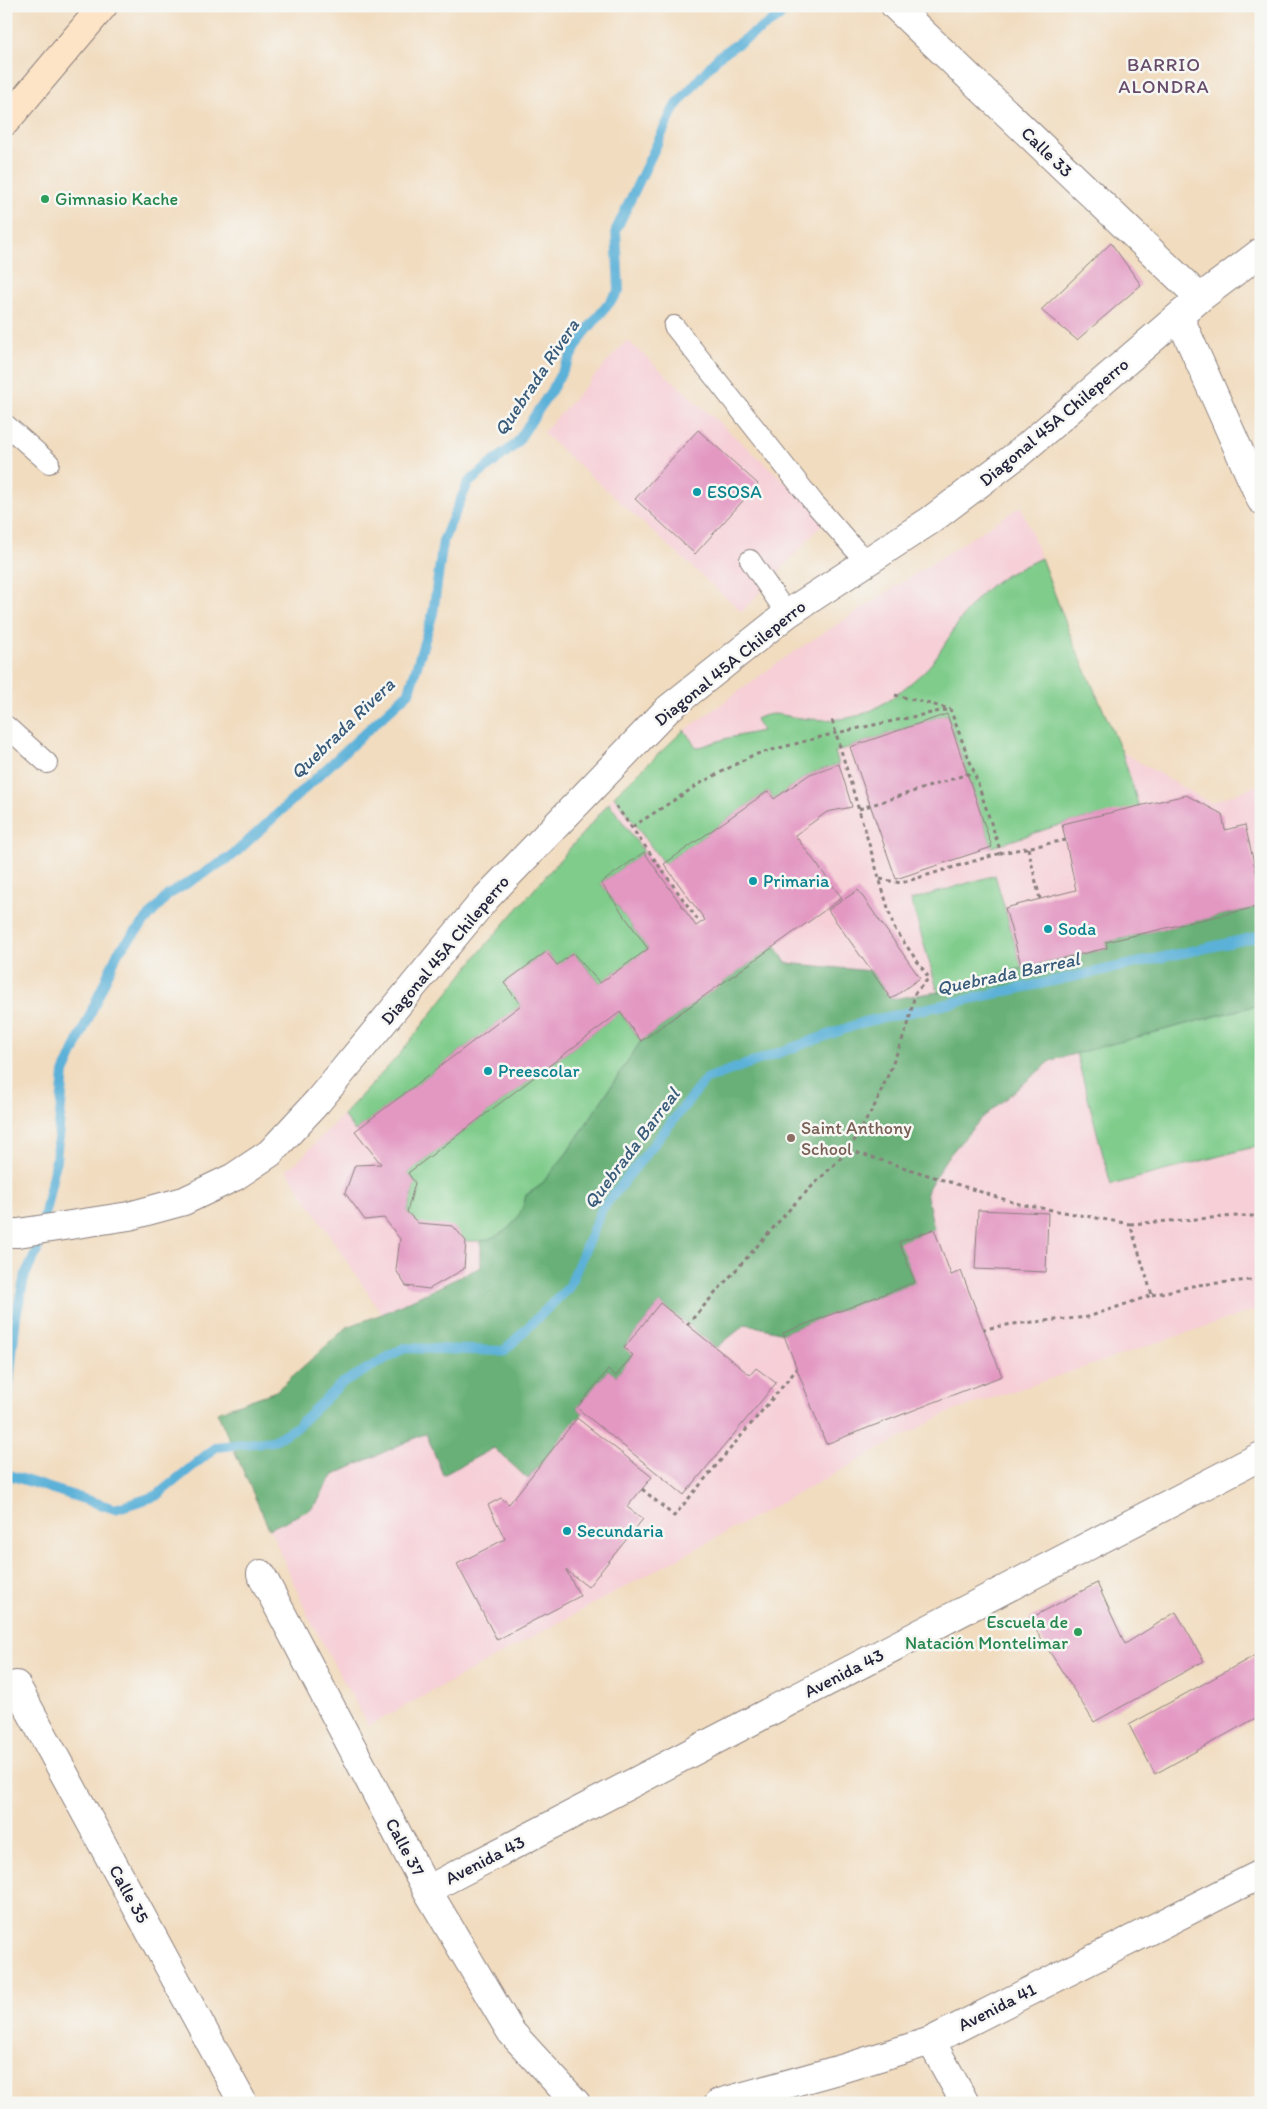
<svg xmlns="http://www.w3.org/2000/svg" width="1267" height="2109" viewBox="0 0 1267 2109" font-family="Itim,sans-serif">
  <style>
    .built { fill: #f6cfd7 }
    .green { fill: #7fcc8b; stroke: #507763 }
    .forest { fill: #67b077; stroke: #446959 }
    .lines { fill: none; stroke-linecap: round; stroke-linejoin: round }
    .stream { stroke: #5cb1d8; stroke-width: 10 }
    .building { fill: #e398c2 }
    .lane-casing { stroke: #8a7f7d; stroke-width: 22 }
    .street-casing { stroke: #8a7f7d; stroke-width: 30 }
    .secondary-casing { stroke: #8a7f7d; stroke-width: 30 }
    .path { stroke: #8a7f7d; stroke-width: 3; stroke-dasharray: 4 4; stroke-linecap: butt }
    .lane { stroke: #fff; stroke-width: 20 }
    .street { stroke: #fff; stroke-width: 28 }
    .secondary { stroke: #fee4c6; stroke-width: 28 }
    .leisure-dot { fill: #2e9e5b; stroke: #f6f6f2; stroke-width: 2 }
    .culture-dot { fill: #0f9aa8; stroke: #f6f6f2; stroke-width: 2 }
    .education-dot { fill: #8d6e63; stroke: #f6f6f2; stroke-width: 2 }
    .labels { text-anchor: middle; stroke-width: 5; stroke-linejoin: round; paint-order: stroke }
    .street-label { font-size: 18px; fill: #22223b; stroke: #f6f6f2 }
    .leisure-label { font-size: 18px; fill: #27864d; stroke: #f6f6f2; text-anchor: start }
    .culture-label { font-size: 18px; fill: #0d838f; stroke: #f6f6f2; text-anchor: start }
    .education-label { font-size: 18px; fill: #785e54; stroke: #f6f6f2; text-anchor: start }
    .neighbourhood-label { font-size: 19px; letter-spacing: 1px; fill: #664b6a; stroke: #f6f6f2 }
    .water-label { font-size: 19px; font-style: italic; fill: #395b7a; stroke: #f6f6f2 }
  </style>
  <rect width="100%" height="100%" fill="#f6f6f2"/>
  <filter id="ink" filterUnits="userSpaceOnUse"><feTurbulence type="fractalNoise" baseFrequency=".02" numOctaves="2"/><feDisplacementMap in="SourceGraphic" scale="10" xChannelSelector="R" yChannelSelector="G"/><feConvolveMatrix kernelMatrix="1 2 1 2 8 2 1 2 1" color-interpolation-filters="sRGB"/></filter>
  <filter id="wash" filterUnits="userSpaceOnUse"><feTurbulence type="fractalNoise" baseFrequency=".0096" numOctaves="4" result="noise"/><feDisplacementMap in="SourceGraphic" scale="20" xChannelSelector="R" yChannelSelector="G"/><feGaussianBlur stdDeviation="1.12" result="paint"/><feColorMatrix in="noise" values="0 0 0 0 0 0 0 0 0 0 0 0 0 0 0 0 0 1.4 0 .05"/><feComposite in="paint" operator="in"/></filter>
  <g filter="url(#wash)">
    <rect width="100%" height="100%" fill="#f1dcbf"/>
    <!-- built -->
    <path class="built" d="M627 340 827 519 742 612 543 433Z
      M1021 506 1073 642 1122 752 1210 803 1261 784V1308L945 1414 368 1726 310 1620 233 1445 404 1348 286 1169 298 1161 399 1055 479 953 611 799 684 731 783 659Z"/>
    <!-- green -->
    <path class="green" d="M1041 558 1073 642 1122 752 1139 807 1062 824 992 847 947 714 835 752 839 764 810 774 774 799 768 791 664 864 614 796 684 730 697 748 728 738 762 731 756 719C773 710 782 716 800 718 824 721 852 721 874 709 889 701 920 677 931 664 950 639 963 609 988 588 1003 575 1023 567 1041 558Z
      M609 803 644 852 601 883 648 949 600 983 574 953 557 965 546 952 504 983 521 1005 355 1131 343 1115 399 1055 479 953Z
      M995 875 1022 968 938 992 911 900Z
      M1261 1004V1145L1111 1185 1076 1053Z
      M620 1012 641 1041 567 1153 540 1186 526 1195 523 1210 509 1229 496 1238 481 1241H466L418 1223 407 1212 415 1183 408 1173Z"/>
    <!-- forest -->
    <path class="forest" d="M1261 906V1004L1052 1060 981 1119 946 1159 926 1192 934 1229 900 1242 915 1282 783 1333 746 1324 716 1348 660 1303 624 1347 633 1355 616 1376 608 1370 577 1408 583 1413 528 1479 494 1448 443 1475 426 1433 334 1475 324 1489 317 1503 309 1510 269 1529 217 1412 276 1391 347 1327 382 1314 481 1267V1241C506 1235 521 1221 526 1195L540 1186 567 1153 641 1041 775 945 786 963 871 971 891 999 938 992 1022 968 1107 948 1106 942Z"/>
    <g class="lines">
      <!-- stream -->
      <path class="stream" d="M6 1412 16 1316 25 1275 37 1251 56 1160 64 1073 118 952 168 895 232 856 409 692 433 613 443 541 468 483 516 444 551 391 583 335 619 291 616 230 674 108 719 56 779 17 785 6
        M6 1474 115 1509 156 1496 216 1447 273 1441 295 1428 341 1384 404 1348 504 1351 569 1287 602 1209 706 1079 864 1022 1261 936"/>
    </g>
    <g id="blocks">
      <!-- building -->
      <path class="building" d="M1111 243 1141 285 1077 340 1041 310Z
        M698 430 758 484 695 554 635 499Z
        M947 714 992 847 896 879 850 747Z
        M839 764 852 807 827 812 795 835 842 898 641 1041 620 1012 408 1173 415 1183 407 1212 418 1223 453 1226 466 1241 464 1269 429 1289 406 1286 396 1270 400 1239 384 1218 365 1220 345 1193 355 1165 381 1164 355 1131 521 1005 504 983 546 952 557 965 573 953 600 983 648 949 601 883 644 852 696 926 705 920 664 864 768 791 774 799 810 774Z
        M1186 795 1222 814 1225 830 1245 825 1259 884 1261 883V906L1106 942 1107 948 1022 968 1005 908 1076 890 1062 824Z
        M858 890 920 978 891 999 828 910Z
        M978 1210 1048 1213 1046 1272 975 1269Z
        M934 1229 951 1275 961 1271 1002 1376 826 1444 783 1333 915 1282 899 1242Z
        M660 1303 750 1375 756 1368 776 1383 684 1495 577 1408 608 1370 616 1376 633 1355 624 1348Z
        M577 1418 652 1477 627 1507 643 1519 588 1587 566 1570 580 1596 497 1640 457 1564 505 1539 488 1505 501 1498 509 1504Z
        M1097 1583 1125 1644 1176 1612 1204 1661 1094 1722 1029 1619Z
        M1261 1652V1715L1155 1774 1129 1725Z"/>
    </g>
  </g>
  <g filter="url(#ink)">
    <use href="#blocks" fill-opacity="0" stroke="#8a7f7d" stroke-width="1"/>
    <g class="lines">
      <!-- lane casing -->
      <g class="lane-casing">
        <path id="lane" d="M674 326 814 503 866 562
          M6 425 49 463
          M750 560 787 614
          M6 726 47 763"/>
      </g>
      <!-- street casing -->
      <g class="street-casing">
        <path id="street" d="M895 6 1200 298
          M1179 316 1261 500
          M6 1233H18L129 1216 184 1201 234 1177 270 1153 318 1101 486 898 668 709 787 614 931 520 1017 455 1200 298 1261 252
          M261 1574 427 1890 511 2032 576 2103
          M16 1685 243 2103
          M427 1890 1261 1456
          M931 2041 965 2103
          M719 2103 841 2069 931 2041 1261 1874"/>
      </g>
      <!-- secondary casing -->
      <g class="secondary-casing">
        <path id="secondary" d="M6 121 103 6"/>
      </g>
      <!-- path -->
      <path class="path" d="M895 695 950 709 974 772 1001 853 1066 840
        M616 806 700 923
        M859 809 974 772
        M632 827 701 783 753 755 836 733 950 709
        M1028 848 1040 899
        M880 879 901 883 1001 853
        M849 1150 1019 1204 1130 1224 1152 1295 1088 1317 1013 1324 984 1329
        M1130 1224 1237 1216H1253L1261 1220
        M1152 1295 1197 1285 1261 1279
        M687 1325 798 1200 849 1150 876 1103 891 1068 908 1025 915 993 929 978 894 928 832 720
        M642 1489 674 1516 797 1369"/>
      <!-- lane -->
      <use href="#lane" class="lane"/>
      <!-- street -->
      <use href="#street" class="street"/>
      <!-- secondary -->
      <use href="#secondary" class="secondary"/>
    </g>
  </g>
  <!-- markers -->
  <g class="leisure-dot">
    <circle cx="45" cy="199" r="5"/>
    <circle cx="1078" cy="1632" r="5"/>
  </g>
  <g class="culture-dot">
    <circle cx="697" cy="492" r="5"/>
    <circle cx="753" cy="881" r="5"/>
    <circle cx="1048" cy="929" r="5"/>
    <circle cx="488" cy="1071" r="5"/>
    <circle cx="567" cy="1531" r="5"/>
  </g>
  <circle class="education-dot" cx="791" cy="1138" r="5"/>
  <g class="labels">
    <!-- street labels -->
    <g class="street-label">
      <text transform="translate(1047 152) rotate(44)" y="6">Calle 33</text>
      <text transform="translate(1054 422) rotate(-40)" y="6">Diagonal 45A Chileperro</text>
      <text transform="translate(730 663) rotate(-39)" y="6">Diagonal 45A Chileperro</text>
      <text transform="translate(445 950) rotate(-50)" y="6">Diagonal 45A Chileperro</text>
      <text transform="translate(844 1673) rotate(-27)" y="6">Avenida 43</text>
      <text transform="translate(405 1847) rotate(62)" y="6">Calle 37</text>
      <text transform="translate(485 1860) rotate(-27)" y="6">Avenida 43</text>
      <text transform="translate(129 1894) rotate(61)" y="6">Calle 35</text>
      <text transform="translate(997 2007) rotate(-27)" y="6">Avenida 41</text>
    </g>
    <!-- leisure labels -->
    <g class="leisure-label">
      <text x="55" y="205">Gimnasio Kache</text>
      <text x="1068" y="1628" text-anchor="end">Escuela de<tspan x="1068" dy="21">Natación Montelimar</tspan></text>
    </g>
    <!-- culture labels -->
    <g class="culture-label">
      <text x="707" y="498">ESOSA</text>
      <text x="763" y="887">Primaria</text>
      <text x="1058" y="935">Soda</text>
      <text x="498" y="1077">Preescolar</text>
      <text x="577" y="1537">Secundaria</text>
    </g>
    <!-- education labels -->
    <g class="education-label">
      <text x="801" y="1134">Saint Anthony<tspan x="801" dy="21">School</tspan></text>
    </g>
    <!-- neighbourhood labels -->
    <g class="neighbourhood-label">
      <text x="1164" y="71">BARRIO<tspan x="1164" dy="22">ALONDRA</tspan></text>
    </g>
    <!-- water labels -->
    <g class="water-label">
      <text transform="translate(536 377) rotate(-56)" y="7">Quebrada Rivera</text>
      <text transform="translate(342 728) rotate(-44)" y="7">Quebrada Rivera</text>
      <text transform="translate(1008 973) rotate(-12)" y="7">Quebrada Barreal</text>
      <text transform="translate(631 1148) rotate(-53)" y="7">Quebrada Barreal</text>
    </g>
  </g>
  <!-- margin -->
  <rect width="1267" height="2109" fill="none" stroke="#f6f6f2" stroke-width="25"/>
</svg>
